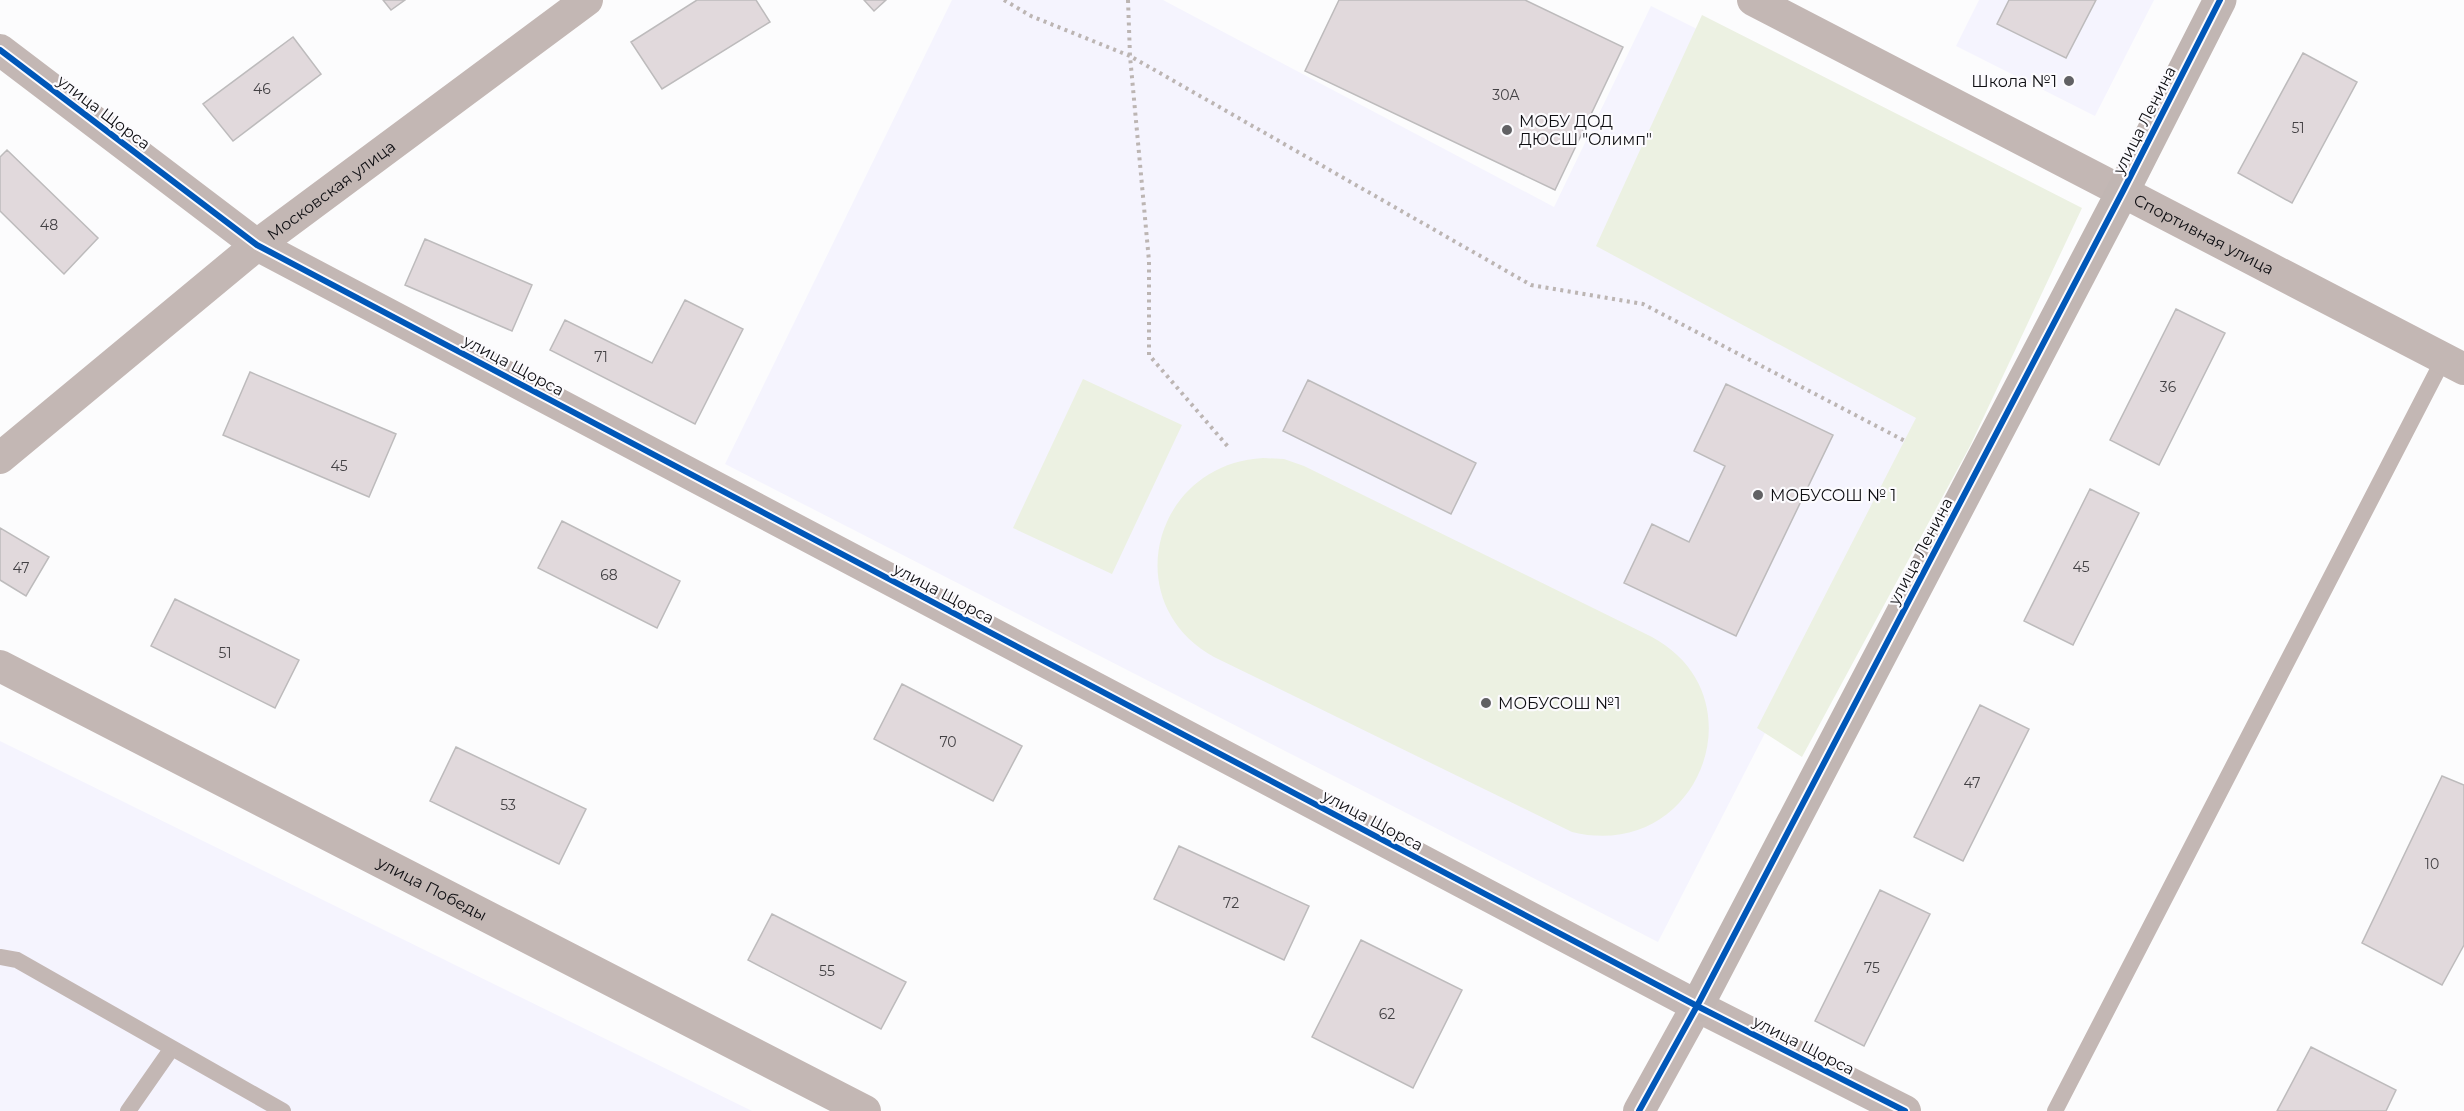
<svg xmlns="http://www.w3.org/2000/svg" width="2464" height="1111" viewBox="0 0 2464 1111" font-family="Montserrat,sans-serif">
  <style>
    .built { fill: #f5f4fe }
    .green { fill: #ecf1e2 }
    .building { fill: #e1d9dc; stroke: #bdbbbc; stroke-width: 1.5 }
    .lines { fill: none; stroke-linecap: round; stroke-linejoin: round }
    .path { stroke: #bcb5b3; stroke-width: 4; stroke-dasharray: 3 4.5; stroke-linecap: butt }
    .lane { stroke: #c3b7b4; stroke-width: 16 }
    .street { stroke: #c3b7b4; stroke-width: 32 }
    .secondary { stroke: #c1b6b3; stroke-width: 33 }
    .cycleway-casing { stroke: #fcfbfe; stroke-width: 10 }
    .cycleway { stroke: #0057b8; stroke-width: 6 }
    .poi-dot { fill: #616164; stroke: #fcfbfe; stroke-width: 2 }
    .labels { text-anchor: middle; stroke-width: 4.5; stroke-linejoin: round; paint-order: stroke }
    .number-label { font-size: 14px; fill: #434144 }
    .poi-label { font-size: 16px; fill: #0e0e12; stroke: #fcfbfe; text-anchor: start }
    .street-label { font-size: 16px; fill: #0e0e12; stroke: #fcfbfe }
  </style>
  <rect width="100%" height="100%" fill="#fcfcfd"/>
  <!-- built -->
  <path class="built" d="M952 0H1163L1554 207 1651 6 2038 200 1658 942 725 464Z
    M1979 0H2154L2095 116 1956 46Z
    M0 741 752 1111H0Z"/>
  <!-- green -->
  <path class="green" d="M1702 15 2082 208 1970 446 1802 757 1757 728 1916 418 1596 246Z
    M1083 379 1182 425 1112 574 1013 528Z
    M1263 458 1284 459 1304 466 1652 637C1763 697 1698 863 1572 832L1214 657C1116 602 1154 464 1263 458Z"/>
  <!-- building -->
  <path class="building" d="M383 0H405L391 10Z
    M697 0H756L770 22 662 89 631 42Z
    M864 0H886L874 11Z
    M1339 0H1525L1623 47 1555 190 1305 71Z
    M2009 0H2096L2066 58 1997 24Z
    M293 37 321 74 233 141 203 104Z
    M2303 53 2357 82 2292 203 2238 173Z
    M7 150 98 238 64 274 0 211V157Z
    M425 239 532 285 512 331 405 285Z
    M685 300 743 329 695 424 550 350 565 320 652 363Z
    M2176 309 2225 333 2159 465 2110 440Z
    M250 372 396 434 369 497 223 435Z
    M1308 380 1476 463 1451 514 1283 431Z
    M1726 384 1833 435 1736 636 1624 583 1652 524 1689 542 1725 466 1694 451Z
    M2090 489 2139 513 2073 645 2024 621Z
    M562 521 680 581 657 628 538 568Z
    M0 528 49 557 26 596 0 580Z
    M175 599 299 660 275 708 151 646Z
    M902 684 1022 746 993 801 874 739Z
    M1980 705 2029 729 1963 861 1914 837Z
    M456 747 586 809 559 864 430 801Z
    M2442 776 2464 785V945L2442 985 2362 943Z
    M1179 846 1309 906 1284 960 1154 899Z
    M1880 890 1930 914 1864 1046 1815 1021Z
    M772 914 906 982 881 1029 748 960Z
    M1361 940 1462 990 1413 1088 1312 1037Z
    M2311 1047 2396 1090 2386 1111H2277Z"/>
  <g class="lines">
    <!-- path -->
    <path class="path" d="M1004 0 1031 16 1130 56 1149 261V355L1230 449
      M1128 0 1130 56 1531 285 1643 304 1905 441"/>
    <!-- lane -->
    <path class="lane" d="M0 957 17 960 283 1111
      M128 1111 172 1048
      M2055 1111 2444 358"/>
    <!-- street -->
    <g class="street">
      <path id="s1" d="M1753 0 2464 369"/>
      <path d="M0 50 257 245 1697 1006 1905 1111"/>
      <path id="s2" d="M0 458 257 245 587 0"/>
      <path id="s3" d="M0 666 865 1111"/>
      <path d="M1639 1111 1697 1006"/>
    </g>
    <!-- secondary -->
    <path class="secondary" d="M1697 1006 2123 191 2220 0"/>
    <!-- cycleway casing -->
    <g class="cycleway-casing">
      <path id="cycleway" d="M0 50 257 245 1697 1006 1905 1111
        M1639 1111 1697 1006 2123 191 2220 0"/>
    </g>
    <!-- cycleway -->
    <use href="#cycleway" class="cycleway"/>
  </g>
  <!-- markers -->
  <g class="poi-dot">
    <circle cx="2069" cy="81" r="6"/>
    <circle cx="1507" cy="130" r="6"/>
    <circle cx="1758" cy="495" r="6"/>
    <circle cx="1486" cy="703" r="6"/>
  </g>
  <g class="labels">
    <!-- number labels -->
    <g class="number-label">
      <text x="262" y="94">46</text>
      <text x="1506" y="100">30А</text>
      <text x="2298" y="133">51</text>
      <text x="49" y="230">48</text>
      <text x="601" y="362">71</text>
      <text x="2168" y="392">36</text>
      <text x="339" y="471">45</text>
      <text x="2081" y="572">45</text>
      <text x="21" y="573">47</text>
      <text x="609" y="580">68</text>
      <text x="225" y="658">51</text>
      <text x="948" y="747">70</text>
      <text x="1972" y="788">47</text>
      <text x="508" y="810">53</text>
      <text x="2432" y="869">10</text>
      <text x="1231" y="908">72</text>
      <text x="1872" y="973">75</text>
      <text x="827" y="976">55</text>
      <text x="1387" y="1019">62</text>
    </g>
    <!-- poi labels -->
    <g class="poi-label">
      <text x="2057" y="87" text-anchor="end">Школа №1</text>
      <text x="1519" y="127">МОБУ ДОД<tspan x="1519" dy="18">ДЮСШ "Олимп"</tspan></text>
      <text x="1770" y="501">МОБУСОШ № 1</text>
      <text x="1498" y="709">МОБУСОШ №1</text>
    </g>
    <!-- street labels -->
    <g class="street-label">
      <text transform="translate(104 112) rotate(37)" y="6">улица Щорса</text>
      <text transform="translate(2144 120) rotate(-63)" y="6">улица Ленина</text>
      <text dy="6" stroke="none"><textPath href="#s2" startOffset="426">Московская улица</textPath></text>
      <text dy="6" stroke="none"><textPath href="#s1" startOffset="508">Спортивная улица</textPath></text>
      <text transform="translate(514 365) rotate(28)" y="6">улица Щорса</text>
      <text transform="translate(1920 551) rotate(-62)" y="6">улица Ленина</text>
      <text transform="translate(944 593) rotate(28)" y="6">улица Щорса</text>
      <text transform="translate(1373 820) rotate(28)" y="6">улица Щорса</text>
      <text dy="6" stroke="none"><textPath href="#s3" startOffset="486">улица Победы</textPath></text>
      <text transform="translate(1804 1045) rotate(27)" y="6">улица Щорса</text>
    </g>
  </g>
</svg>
